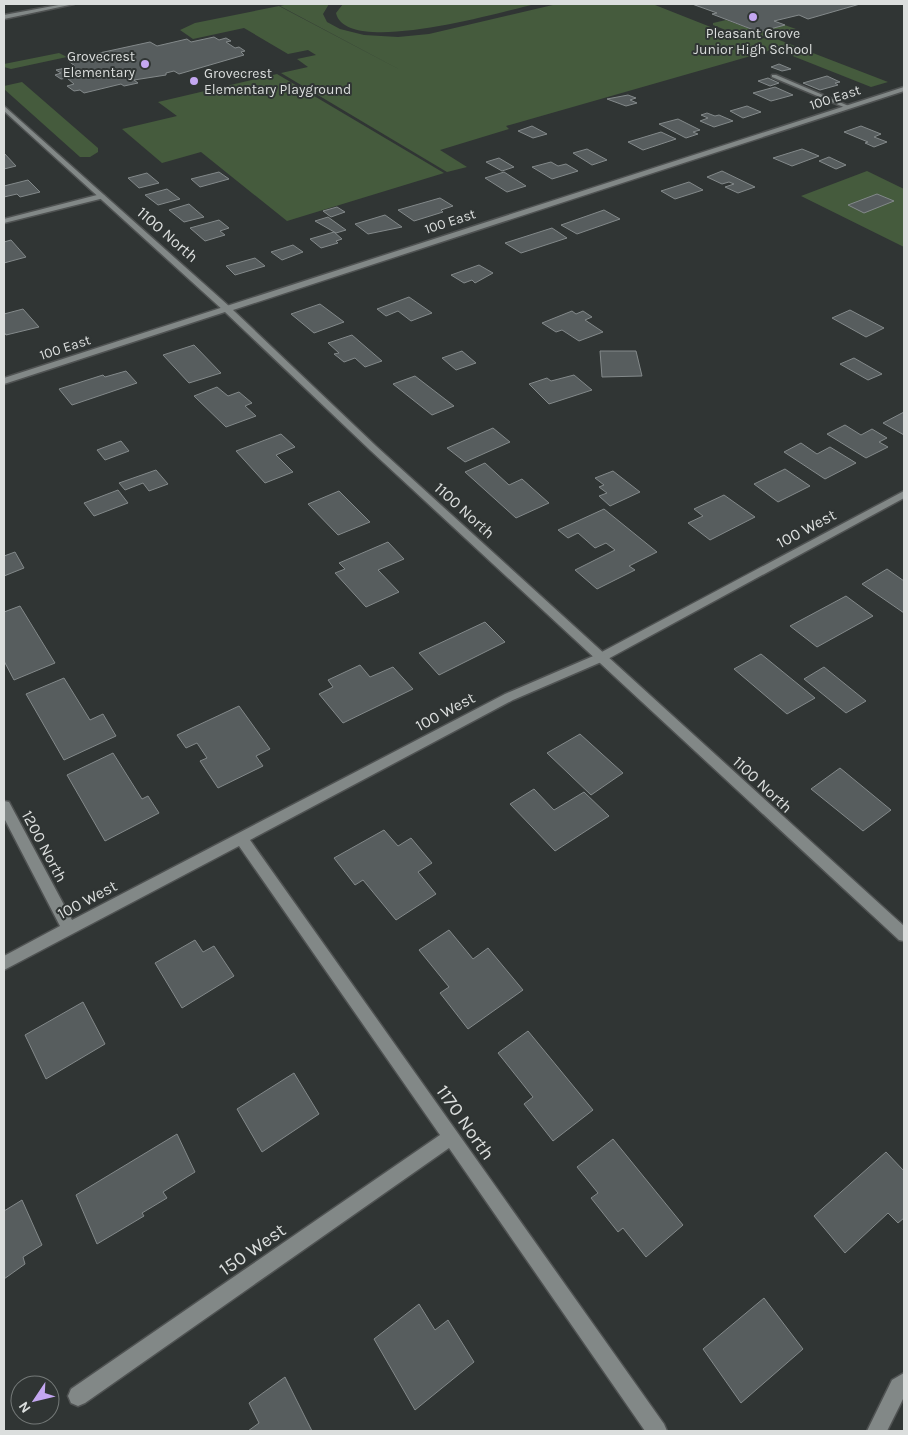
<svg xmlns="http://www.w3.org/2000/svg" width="908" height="1435" viewBox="0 0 908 1435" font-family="Karla,sans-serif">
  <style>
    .green { fill: #455b3d }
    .building { fill: #575d5e; stroke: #83898a }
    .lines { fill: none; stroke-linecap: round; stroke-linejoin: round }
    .minor-casing { stroke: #4f5252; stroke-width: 3 }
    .tertiary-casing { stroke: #4f5252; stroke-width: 3 }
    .secondary-casing { stroke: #4f5252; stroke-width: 3 }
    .minor { fill: #828887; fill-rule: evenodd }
    .tertiary { fill: #828887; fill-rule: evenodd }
    .secondary { fill: #828887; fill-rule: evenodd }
    .poi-dot { fill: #c4a7f1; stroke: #303534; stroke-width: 2 }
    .labels { text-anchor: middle; stroke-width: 4; stroke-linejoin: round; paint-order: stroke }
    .far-poi-label { font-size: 14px; fill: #dbdedd; stroke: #303534 }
    .far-street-label { font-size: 14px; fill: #dbdedd; stroke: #303534 }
    .street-label { font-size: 16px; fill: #dbdedd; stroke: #303534 }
    .near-street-label { font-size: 19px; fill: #dbdedd; stroke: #303534 }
  </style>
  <rect width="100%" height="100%" fill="#303534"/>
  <!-- green -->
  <path class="green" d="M288 4H329L323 14 327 22 340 29 364 35 398 37 429 34 557 4H653L650 5H655L741 39 774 38 888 82 871 87 775 49 506 126 509 129 440 150 467 167 447 172 281 73 308 67 297 59 316 55 308 50 288 54 244 28 193 39 180 30 195 23 279 6 406 73 280 6Z
    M343 4H535C505 11 346 58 336 13Z
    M726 20 759 32 784 25 776 22 796 29 771 36 743 37 713 25V23Z
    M59 53 67 57 11 69 4 67V64Z
    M277 74 444 173 287 221 201 152 162 163 122 129 177 116 158 102Z
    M22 82 98 148V152L90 157H80L4 89V86Z
    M867 171 904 189V247L801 196Z"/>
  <!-- building -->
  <path class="building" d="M692 4H860L808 19 799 15 774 21 785 25 759 32 712 14 717 13Z
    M214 37 219 40 226 38 231 41 226 42 235 48 239 47 245 51 241 52 244 55 179 74 174 71 166 73V75L134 80 138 83 124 86 121 84 84 93 80 90 74 91 67 86 74 84 67 78 61 79 55 75 61 73 56 70 75 66 67 60 150 42 157 46 187 39 191 42Z
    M779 64 791 69 782 71 771 67Z
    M827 76 840 82 835 83 838 85 820 90 803 83Z
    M768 78 779 83 770 86 758 81Z
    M775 87 793 95 771 101 753 93Z
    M628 95 636 98 630 100 637 103 626 106 607 99Z
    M747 106 761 112 743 118 730 111Z
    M707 113 715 116 719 115 733 121 714 127 700 121 708 118 701 115Z
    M678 119 700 130 693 132 698 134 686 138 659 124Z
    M532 126 547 134 533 138 518 131Z
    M861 126 881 134 874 137 887 142 874 147 865 143 868 142 844 132Z
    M661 132 676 139 643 150 628 142Z
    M587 149 607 160 592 165 573 153Z
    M802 149 819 156 792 166 773 158Z
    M4 153 16 166 4 169Z
    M829 157 846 165 836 169 819 161Z
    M499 158 514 167 502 171 486 162Z
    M551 162 558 166 566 164 578 171 552 179 532 167Z
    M722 171 755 187 738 193 725 187 734 184 729 182 722 184 707 177Z
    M219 172 229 179 200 187 191 179Z
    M504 172 526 186 507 192 485 178Z
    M147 173 159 183 139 188 128 178Z
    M28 180 40 192 20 197 17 194 4 197V186Z
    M689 182 703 190 675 199 661 191Z
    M167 189 180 199 158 205 145 195Z
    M877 194 894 201 864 213 848 205Z
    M440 198 453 206 441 210 443 212 414 221 398 210Z
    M189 204 204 217 184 222 169 210Z
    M337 207 345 212 331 217 323 211Z
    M604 210 620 219 577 234 561 225Z
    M385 215 402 227 368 234 355 224Z
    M328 217 346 230 336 233 315 221Z
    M219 220 229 228 220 231 225 235 205 241 190 228Z
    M552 228 567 238 521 253 505 243Z
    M334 232 342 239 336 241 338 243 321 248 310 239Z
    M11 240 26 257 4 263V242Z
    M293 245 303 252 282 260 271 252Z
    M255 258 265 266 235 275 226 266Z
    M479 265 493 273 475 283 472 280 464 283 451 275Z
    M409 297 432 313 411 321 398 311 386 316 377 309Z
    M320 304 344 322 314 333 291 314Z
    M23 309 39 327 6 335 4 332V314Z
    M850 310 884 328 866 337 832 318Z
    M572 311 576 314 583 311 592 317 585 320 603 332 579 341 562 330 556 332 542 323Z
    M352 335 382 361 365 367 355 358 344 362 334 354 339 353 328 343Z
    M194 345 221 373 189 383 163 355Z
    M462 351 476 363 456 370 442 358Z
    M600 351H636L642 376 602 377Z
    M854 358 882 374 868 380 840 364Z
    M126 371 137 383 72 405 59 389 103 375 105 377Z
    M574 375 592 390 549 404 529 384 547 378 551 381Z
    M415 376 454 406 432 415 393 384Z
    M217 387 228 396 239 392 252 403 245 406 256 416 226 427 194 396Z
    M904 412V435L883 423Z
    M845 425 861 435 872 429 887 438 879 442 888 447 866 458 827 434Z
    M493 428 510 442 465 462 447 448Z
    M281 434 295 447 276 455 293 472 265 483 236 451Z
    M121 441 129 451 105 460 97 450Z
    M801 443 817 454 830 447 856 463 825 479 784 452Z
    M485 463 509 485 522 479 549 503 516 518 465 472Z
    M785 469 810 486 778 502 754 484Z
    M156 470 168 484 149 491 143 483 125 490 119 483Z
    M613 471 640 492 610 506 599 496 607 493 599 487 604 485 595 478Z
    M118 490 128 503 94 516 84 503Z
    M339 491 370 522 338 535 308 504Z
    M724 495 755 517 710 540 688 523 703 516 694 509Z
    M604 509 657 552 629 566 635 570 597 589 575 570 615 550 606 543 595 548 578 533 568 538 558 530Z
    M388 542 404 559 378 570 399 592 366 607 335 573 345 569 339 563Z
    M15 552 24 568 4 576V556Z
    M887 569 904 581V613L862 584Z
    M846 596 873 616 817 647 790 626Z
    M20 606 55 663 14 680 4 661V612Z
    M485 622 505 642 439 675 419 653Z
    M761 654 815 698 787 714 734 669Z
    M360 665 370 677 393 667 413 689 343 723 319 694 333 687 328 680Z
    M824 667 866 701 846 713 804 679Z
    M64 678 90 720 103 714 116 736 64 760 26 694Z
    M239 706 270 749 256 756 263 766 218 788 200 761 207 758 197 743 186 748 177 735Z
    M580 734 623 773 591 795 547 753Z
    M113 753 142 799 148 796 159 813 105 841 67 775Z
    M840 768 891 810 863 831 811 789Z
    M534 789 554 810 584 792 609 816 555 851 510 804Z
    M384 830 398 846 411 838 432 863 418 872 436 894 396 920 363 880 355 885 334 858Z
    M449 930 473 959 488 948 523 990 468 1029 440 993 449 987 419 950Z
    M195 940 203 952 214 946 234 976 182 1008 155 963Z
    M83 1002 105 1044 46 1079 25 1035Z
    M528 1031 593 1110 553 1141 524 1104 533 1097 498 1053Z
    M294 1073 319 1114 262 1152 237 1109Z
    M177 1134 195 1172 163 1192 167 1198 142 1213 144 1216 97 1244 76 1195Z
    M613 1139 683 1225 646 1257 623 1228 618 1232 591 1198 598 1193 577 1167Z
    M886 1152 904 1171V1218L898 1223 888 1213 845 1253 814 1216Z
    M22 1200 42 1245 23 1257 25 1264 4 1279V1211Z
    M764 1298 803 1349 741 1403 703 1349Z
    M419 1304 435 1330 448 1320 474 1362 415 1410 374 1339Z
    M285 1377 312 1431H248L259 1423 249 1403Z"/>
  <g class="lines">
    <!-- minor casing -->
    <g class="minor-casing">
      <path id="minor" d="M772 75H776L851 107 846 108 772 77Z
        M101 194 105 196 104 198 4 223V219Z
        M904 491V498L606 660 513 700 250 840 664 1424 667 1431H645L449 1148 85 1403 78 1406 71 1403 68 1396 71 1389 440 1135 239 846 4 970V956L60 926 4 818V801L9 802 72 920 505 694 598 654Z
        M904 1373V1397L887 1431H867L892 1380Z"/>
    </g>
    <!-- tertiary casing -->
    <g class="tertiary-casing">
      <path id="tertiary" d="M64 4H74L4 19V15Z
        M4 106 230 307V311H224L4 111Z"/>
    </g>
    <!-- secondary casing -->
    <g class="secondary-casing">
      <path id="secondary" d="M904 87V91L233 310 376 446 904 926V941L899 940 370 450 225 312 4 384V378Z"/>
    </g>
    <!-- minor -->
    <use href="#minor" class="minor"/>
    <!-- tertiary -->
    <use href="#tertiary" class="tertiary"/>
    <!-- secondary -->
    <use href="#secondary" class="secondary"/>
  </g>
  <!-- markers -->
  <g class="poi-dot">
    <circle cx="753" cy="17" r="5"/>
    <circle cx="145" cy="64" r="5"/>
    <circle cx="194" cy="81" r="5"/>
  </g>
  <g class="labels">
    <!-- far-poi labels -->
    <g class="far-poi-label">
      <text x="753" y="38">Pleasant Grove<tspan x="753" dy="16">Junior High School</tspan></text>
      <text x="135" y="61" text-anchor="end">Grovecrest<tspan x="135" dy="16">Elementary</tspan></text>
      <text x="204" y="78" text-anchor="start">Grovecrest<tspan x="204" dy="16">Elementary Playground</tspan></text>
    </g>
    <!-- far-street labels -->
    <g class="far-street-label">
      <text transform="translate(835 97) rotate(-18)" y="5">100 East</text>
      <text transform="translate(450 221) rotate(-18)" y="5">100 East</text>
      <text transform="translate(65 347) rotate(-18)" y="5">100 East</text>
    </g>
    <!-- street labels -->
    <g class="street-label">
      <text transform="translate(168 234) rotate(41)" y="6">1100 North</text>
      <text transform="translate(465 510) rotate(42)" y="6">1100 North</text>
      <text transform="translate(806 528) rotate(-28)" y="6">100 West</text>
      <text transform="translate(445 711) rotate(-28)" y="6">100 West</text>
      <text transform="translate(763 784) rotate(43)" y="6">1100 North</text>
      <text transform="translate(45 846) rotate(62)" y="6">1200 North</text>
      <text transform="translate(87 899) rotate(-28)" y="6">100 West</text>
    </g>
    <!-- near-street labels -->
    <g class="near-street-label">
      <text transform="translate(466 1122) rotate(55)" y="7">1170 North</text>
      <text transform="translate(252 1249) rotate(-35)" y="7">150 West</text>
    </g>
  </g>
  <!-- border -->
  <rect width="908" height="1435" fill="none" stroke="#dbdedd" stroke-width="10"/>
  <!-- north arrow -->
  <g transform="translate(35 1400) rotate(235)"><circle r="24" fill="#303534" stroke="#747978"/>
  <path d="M0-4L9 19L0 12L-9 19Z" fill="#c4a7f1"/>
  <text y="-8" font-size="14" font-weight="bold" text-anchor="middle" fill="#dbdedd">N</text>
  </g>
</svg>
